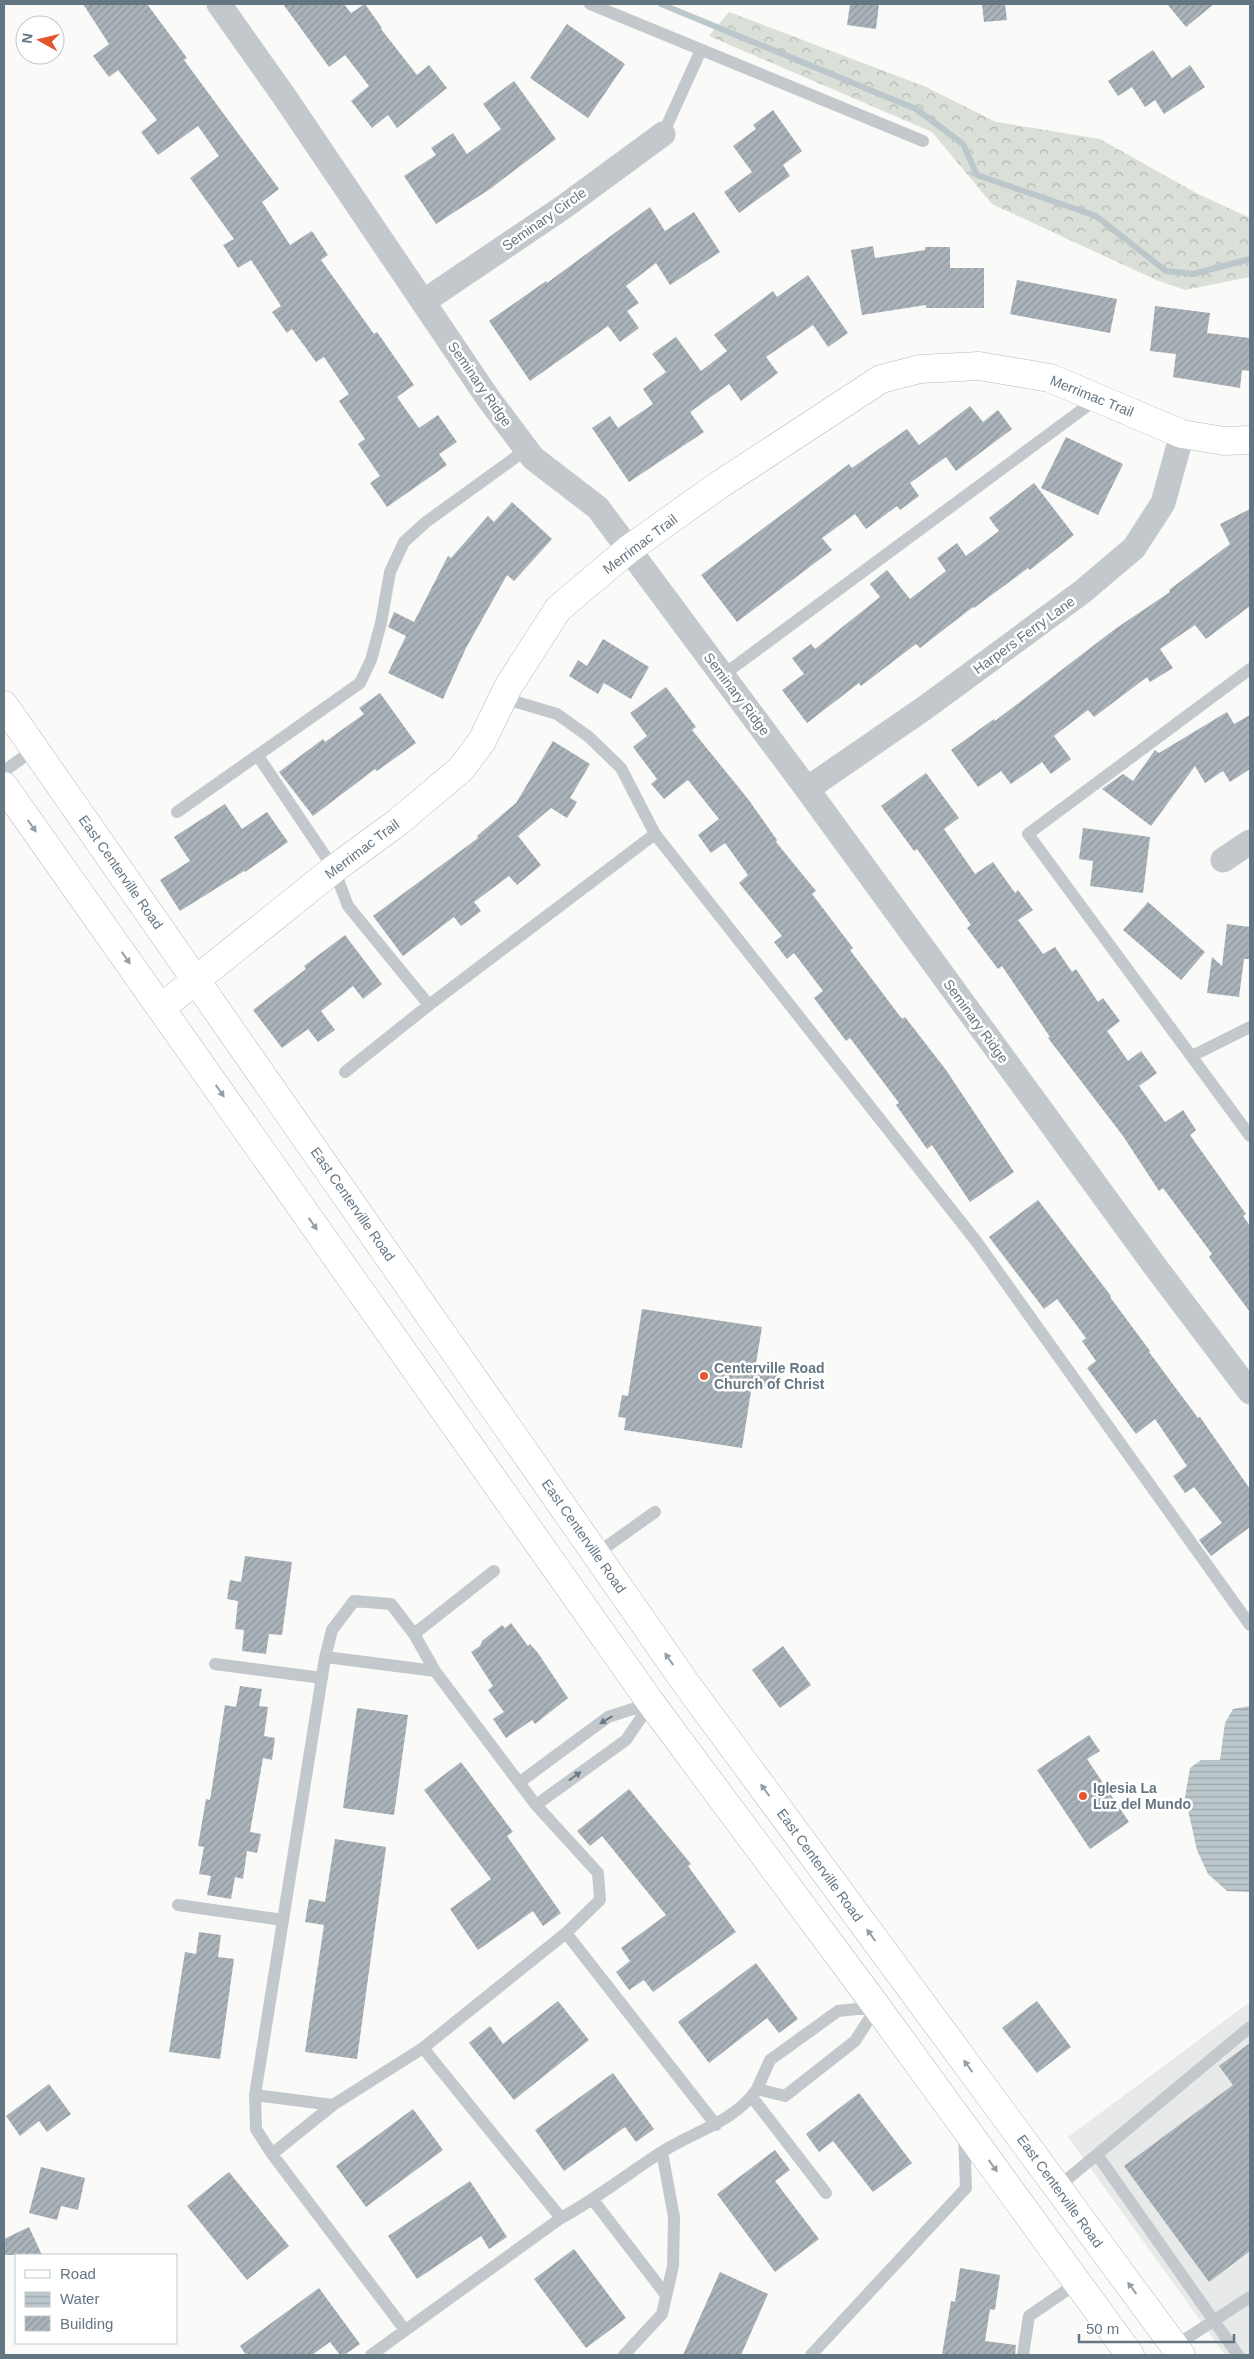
<svg xmlns="http://www.w3.org/2000/svg" width="1254" height="2359" viewBox="0 0 1254 2359" font-family="Helvetica,sans-serif">
  <style>
    .built { fill: #e8e9e9 }
    .forest { fill: url(#forest-crowns) }
    .water { fill: url(#water-rules) }
    .lines { fill: none; stroke-linecap: round; stroke-linejoin: round }
    .stream { stroke: #bbc7cb; stroke-width: 6 }
    .building { fill: url(#building-hatch) }
    .secondary-casing { stroke: #b3babf; stroke-width: 29 }
    .lane { stroke: #c3c8cc; stroke-width: 12 }
    .street { stroke: #c3c8cc; stroke-width: 25 }
    .secondary { stroke: #fff; stroke-width: 28 }
    .oneway { fill: #939fa8 }
    .oneway2 { fill: #6a7a87 }
    .poi-dot { fill: #e4572e; stroke: #fff; stroke-width: 2 }
    .labels { text-anchor: middle; stroke-width: 5; stroke-linejoin: round; paint-order: stroke }
    .street-label { font-size: 14px; fill: #657683; stroke: #fff }
    .poi-label { font-size: 14px; font-weight: bold; fill: #657683; stroke: #fff; text-anchor: start }
  </style>
  <defs>
    <pattern id="forest-crowns" width="20" height="18" patternUnits="userSpaceOnUse" patternTransform="scale(1.25)"><rect width="20" height="18" fill="#dadfd7"/><path d="M2 6a3 3 0 1 1 6 0M12 15a3 3 0 1 1 6 0" fill="none" stroke="#b4b9b4"/></pattern>
    <pattern id="water-rules" width="6" height="5" patternUnits="userSpaceOnUse" patternTransform="scale(1.25)"><rect width="6" height="5" fill="#bbc7cb"/><path d="M0 2.5h6" fill="none" stroke="#9ca6aa"/></pattern>
    <pattern id="building-hatch" width="6" height="6" patternUnits="userSpaceOnUse" patternTransform="scale(1.25)"><rect width="6" height="6" fill="#aab3b9"/><path d="M-1 1l2-2M0 6l6-6M5 7l2-2" fill="none" stroke="#8e969c"/></pattern>
  </defs>
  <rect width="100%" height="100%" fill="#fafaf8"/>
  <!-- built -->
  <path class="built" d="M1250 2002V2355H1225L1068 2137Z"/>
  <!-- forest -->
  <path class="forest" d="M729 12 926 87 996 122 1100 139 1196 193 1250 218V277L1185 290 1154 279 992 204 932 132 709 36Z"/>
  <!-- water -->
  <path class="water" d="M1250 1706V1892L1227 1891 1208 1874 1197 1850 1185 1797 1190 1768 1201 1760H1220L1225 1723 1233 1709Z"/>
  <g class="lines">
    <!-- stream -->
    <path class="stream" d="M661 4 916 109 963 144 977 175 1096 216 1166 271 1193 274 1250 259"/>
  </g>
  <!-- building -->
  <path class="building" d="M83 4H147L187 58 184 60 279 189 262 202 290 245 312 231 328 255 321 260 374 334 377 332 414 385 397 397 419 428 438 415 457 442 439 454 447 465 387 507 370 483 380 476 358 444 365 439 339 401 349 394 324 357 316 362 292 329 287 333 272 312 281 306 251 260 238 268 223 245 234 239 190 178 219 156 198 126 158 155 141 132 157 120 118 70 109 77 93 56 109 44Z
    M283 4H344L351 13 365 4 382 28 381 29 417 75 429 65 447 88 397 128 388 115 372 128 351 101 369 86 345 55 329 67Z
    M850 4H879L876 29 847 25Z
    M982 4H1005L1007 20 984 22Z
    M1167 4H1214L1186 27Z
    M567 24 625 64 588 118 530 78Z
    M1153 50 1172 78 1190 65 1205 87 1164 114 1155 100 1145 107 1132 87 1118 96 1108 81Z
    M514 81 556 139 490 189 436 224 404 176 436 155 431 148 453 133 467 154 501 129 483 104Z
    M773 110 802 151 783 165 790 176 739 213 724 192 752 172 733 146 756 129 753 125Z
    M650 207 665 231 694 212 720 252 670 285 656 263 626 286 639 303 627 311 639 328 620 342 608 326 530 381 489 321 546 281 547 283Z
    M873 246 875 258 925 250V247H950V268H984V308H926V305L862 315 851 250Z
    M808 275 848 333 828 347 813 325 766 357 778 373 741 401 729 384 690 412 704 432 629 482 592 428 610 416 618 428 653 404 643 389 666 372 652 354 676 337 701 371 727 351 714 335 773 291 777 297Z
    M1017 280 1117 299 1110 333 1010 314Z
    M1155 306 1210 313 1207 333 1250 338V371L1242 370 1240 388 1173 377 1176 354 1150 351Z
    M970 406 983 422 998 410 1012 429 956 471 946 457 910 483 919 496 900 510 897 506 866 529 855 514 822 538 832 550 737 622 701 575 849 464 852 468 907 429 919 445Z
    M1066 437 1123 464 1098 515 1041 488Z
    M1034 483 1074 535 1030 570 1028 568 974 608 973 607 920 648 916 644 861 686 859 683 807 723 782 690 804 674 792 658 811 644 815 649 880 597 870 584 887 570 910 599 946 571 937 558 957 543 966 556 999 531 989 518Z
    M512 502 552 539 514 581 507 575 466 648 443 699 388 673 406 636 388 627 394 612 414 622 448 556 451 558 488 516 494 522Z
    M1250 509V606L1206 639 1195 625 1160 649 1173 668 1150 682 1147 677 1094 717 1088 710 1054 736 1071 759 1051 774 1042 762 1011 784 1001 771 978 787 951 750 994 719 995 721 1115 629 1170 592 1169 590 1230 544 1220 524Z
    M603 639 649 667 631 699 604 683 598 694 569 676 578 660 587 666Z
    M666 687 696 727 692 730 748 799 777 840 776 842 816 891 812 894 853 948 850 950 902 1019 905 1017 946 1070 1014 1172 970 1202 932 1145 927 1149 896 1105 899 1103 850 1038 846 1041 814 998 823 991 794 953 787 959 774 942 782 936 739 883 748 875 725 843 711 853 698 835 719 819 688 780 664 799 651 784 657 779 633 747 647 736 630 713Z
    M380 693 416 743 377 771 375 769 313 816 279 772 323 739 325 742 364 714 359 708Z
    M1227 712 1234 724 1250 715V769L1230 782 1223 771 1205 783 1195 766 1151 826 1102 789 1123 774 1133 781 1155 750 1159 753Z
    M553 741 590 764 570 798 577 802 567 818 551 808 518 836 541 865 517 885 509 876 474 902 481 911 461 926 454 917 403 956 373 916 478 838 477 836 516 803Z
    M926 773 959 818 944 829 975 874 993 862 1015 893 1018 890 1033 910 1018 920 1043 954 1055 947 1072 972 1076 969 1098 1002 1103 998 1120 1021 1107 1031 1128 1061 1141 1051 1157 1073 1139 1086 1165 1122 1183 1110 1196 1130 1190 1135 1246 1214 1243 1216 1250 1226V1312L1209 1257 1212 1254 1163 1188 1159 1191 1123 1136 1048 1038 1050 1037 1002 966 998 969 967 928 971 925 917 849 914 851 881 806Z
    M225 804 242 829 267 812 288 842 245 872 244 871 180 911 160 880 190 861 174 837Z
    M1083 828 1150 837 1143 893 1090 886 1093 861 1079 859Z
    M1148 902 1205 952 1181 980 1123 930Z
    M1227 924 1250 927V959H1244L1239 997 1207 993 1212 957 1222 966Z
    M345 935 382 984 363 999 353 986 321 1011 335 1030 318 1042 308 1029 282 1048 253 1010 306 969 304 966Z
    M1038 1200 1111 1296 1110 1297 1150 1351 1149 1352 1198 1418 1200 1417 1250 1489V1527L1211 1556 1199 1540 1222 1523 1194 1487 1185 1493 1173 1476 1187 1466 1155 1419 1136 1434 1087 1368 1096 1361 1082 1341 1086 1338 1057 1299 1044 1309 989 1237Z
    M642 1309 762 1327 756 1363 779 1367 776 1388 752 1385 742 1448 624 1430 626 1418 618 1417 622 1395 628 1396Z
    M245 1556 292 1562 282 1635 269 1634 266 1654 242 1651 244 1630 235 1629 238 1601 227 1599 230 1580 241 1582Z
    M511 1623 528 1646 530 1644 538 1653 568 1698 535 1724 532 1720 506 1738 493 1719 504 1712 488 1690 493 1686 471 1652 480 1646 482 1641 502 1625 505 1628Z
    M783 1646 811 1685 780 1708 752 1670Z
    M240 1686 262 1689 259 1706 268 1707 264 1736 275 1738 272 1760 263 1758 250 1832 261 1834 257 1853 247 1851 243 1879 235 1877 231 1899 207 1895 211 1876 199 1874 204 1847 198 1846 206 1799 210 1800 225 1705 236 1707Z
    M357 1708 408 1715 394 1815 343 1808Z
    M1089 1735 1100 1751 1087 1759 1129 1822 1090 1849 1037 1770Z
    M461 1762 513 1832 507 1836 561 1913 543 1926 533 1911 478 1950 450 1909 491 1879 424 1790Z
    M629 1789 691 1864 688 1866 736 1932 653 1992 644 1980 629 1990 616 1972 630 1961 621 1948 666 1915 602 1836 590 1846 577 1831Z
    M335 1839 386 1847 357 2059 305 2052 324 1925 305 1922 309 1899 325 1902Z
    M199 1932 221 1935 218 1957 234 1959 220 2059 169 2052 185 1952 196 1954Z
    M756 1963 798 2019 779 2033 767 2018 709 2063 678 2022Z
    M558 2001 589 2040 514 2100 469 2043 490 2026 503 2044Z
    M1037 2001 1071 2047 1037 2073 1002 2028Z
    M1250 2043V2251L1209 2282 1124 2166 1233 2085 1219 2066Z
    M613 2073 654 2129 636 2142 625 2127 564 2171 535 2130Z
    M49 2084 71 2114 47 2132 39 2121 20 2136 6 2116Z
    M859 2093 912 2163 873 2192 833 2141 819 2152 806 2134Z
    M413 2109 443 2150 366 2207 336 2166Z
    M775 2150 790 2170 775 2181 819 2239 775 2272 717 2194Z
    M41 2167 85 2178 78 2210 61 2206 57 2220 29 2213Z
    M229 2172 289 2246 247 2280 187 2206Z
    M470 2181 507 2237 489 2249 481 2236 417 2279 388 2236Z
    M29 2227 42 2255H4V2239Z
    M574 2249 626 2318 586 2348 534 2279Z
    M960 2268 1000 2275 995 2310 990 2309 985 2341 1016 2345 1015 2355H942L951 2301 955 2302Z
    M720 2272 768 2294 741 2355H683Z
    M319 2288 360 2344 344 2355H340L330 2342 312 2355H246L240 2346Z"/>
  <g class="lines">
    <!-- secondary casing -->
    <g class="secondary-casing">
      <path id="secondary" d="M4 705 685 1682 1181 2355
        M4 786 651 1703 877 2007 1130 2355
        M161 1008 334 869 398 822 461 769 482 741 508 687 558 609 629 549 719 485 881 379 920 369 979 366 1050 378 1182 434 1224 441 1250 440"/>
    </g>
    <!-- lane -->
    <path class="lane" d="M590 4 923 141
      M663 134 701 50
      M1250 669 1028 834 1250 1136
      M723 675 1098 398
      M258 756 334 869 348 906 429 1005
      M4 771 35 749
      M177 812 360 683 371 660 381 623 390 572 404 542 426 522 527 449
      M655 834 976 1241 1250 1625
      M1192 1056 1250 1027
      M345 1072 429 1005 655 834 621 768 589 737 557 714 503 698
      M596 1554 655 1512
      M414 1634 494 1571
      M326 1657 435 1671
      M215 1664 322 1678
      M520 1782 608 1717 651 1703
      M536 1805 626 1740 651 1703
      M178 1905 283 1920
      M566 1933 716 2125
      M877 2007 855 2041 785 2096 757 2089 770 2060 838 2011Z
      M423 2048 561 2218
      M255 2095 333 2105
      M752 2097 826 2193
      M272 2154 333 2105 423 2048 566 1933 600 1900 598 1873 536 1805 435 1671 414 1634 391 1604 354 1601 332 1630 325 1658 255 2095 256 2129 272 2154 405 2330
      M1098 2156 1238 2355
      M1058 2187 1250 2027
      M593 2200 666 2295
      M1175 2346 1250 2297
      M371 2355 561 2218C596 2199 626 2175 660 2153 692 2132 735 2122 757 2089
      M624 2355 662 2314 673 2266 674 2217 662 2152
      M811 2355 966 2188 964 2134
      M1023 2355 1029 2316 1077 2283"/>
    <!-- street -->
    <path class="street" d="M219 4 284 96 488 398 533 458 598 508 807 789 1157 1269 1250 1392
      M423 302 565 206 663 134
      M807 789 926 707 1082 592 1134 548 1163 503 1182 434
      M1223 860 1250 842"/>
    <!-- secondary -->
    <use href="#secondary" class="secondary"/>
  </g>
  <!-- one-way arrows -->
  <defs><path id="oneway-solid" d="M-6-.8H1V-3.2L6.5 0L1 3.2V.8H-6Z" transform="scale(1.25)"/></defs>
  <g class="oneway">
    <use href="#oneway-solid" transform="translate(32 826) rotate(55)"/>
    <use href="#oneway-solid" transform="translate(126 958) rotate(55)"/>
    <use href="#oneway-solid" transform="translate(220 1091) rotate(55)"/>
    <use href="#oneway-solid" transform="translate(313 1224) rotate(55)"/>
    <use href="#oneway-solid" transform="translate(669 1659) rotate(-125)"/>
    <use href="#oneway-solid" transform="translate(765 1790) rotate(-126)"/>
    <use href="#oneway-solid" transform="translate(871 1935) rotate(-126)"/>
    <use href="#oneway-solid" transform="translate(968 2066) rotate(-126)"/>
    <use href="#oneway-solid" transform="translate(993 2166) rotate(54)"/>
    <use href="#oneway-solid" transform="translate(1132 2288) rotate(-126)"/>
  </g>
  <g class="oneway2">
    <use href="#oneway-solid" transform="translate(606 1720) rotate(149)"/>
    <use href="#oneway-solid" transform="translate(575 1776) rotate(-36)"/>
  </g>
  <!-- markers -->
  <g class="poi-dot">
    <circle cx="704" cy="1376" r="5"/>
    <circle cx="1083" cy="1796" r="5"/>
  </g>
  <g class="labels">
    <!-- street labels -->
    <g class="street-label">
      <text transform="translate(544 219) rotate(-35)" y="5">Seminary Circle</text>
      <text transform="translate(480 384) rotate(55)" y="5">Seminary Ridge</text>
      <text transform="translate(1092 396) rotate(22)" y="5">Merrimac Trail</text>
      <text transform="translate(640 544) rotate(-37)" y="5">Merrimac Trail</text>
      <text transform="translate(1024 635) rotate(-36)" y="5">Harpers Ferry Lane</text>
      <text transform="translate(737 694) rotate(53)" y="5">Seminary Ridge</text>
      <text transform="translate(362 849) rotate(-37)" y="5">Merrimac Trail</text>
      <text transform="translate(121 872) rotate(55)" y="5">East Centerville Road</text>
      <text transform="translate(976 1021) rotate(54)" y="5">Seminary Ridge</text>
      <text transform="translate(353 1204) rotate(55)" y="5">East Centerville Road</text>
      <text transform="translate(584 1536) rotate(55)" y="5">East Centerville Road</text>
      <text transform="translate(820 1865) rotate(54)" y="5">East Centerville Road</text>
      <text transform="translate(1060 2191) rotate(54)" y="5">East Centerville Road</text>
    </g>
    <!-- poi labels -->
    <g class="poi-label">
      <text x="714" y="1373">Centerville Road<tspan x="714" dy="16">Church of Christ</tspan></text>
      <text x="1093" y="1793">Iglesia La<tspan x="1093" dy="16">Luz del Mundo</tspan></text>
    </g>
  </g>
  <!-- border -->
  <rect width="1254" height="2359" fill="none" stroke="#657683" stroke-width="10"/>
  <!-- legend -->
  <rect x="15" y="2254" width="162" height="90" fill="#ffffff" stroke="#c1c8cd"/>
  <rect x="25" y="2270" width="25" height="8" fill="#ffffff" stroke="#c1c8cd"/>
  <text x="60" y="2279" font-size="15" fill="#657683">Road</text>
  <rect x="25" y="2292" width="25" height="15" fill="url(#water-rules)" stroke="#c1c8cd"/>
  <text x="60" y="2304" font-size="15" fill="#657683">Water</text>
  <rect x="25" y="2316" width="25" height="15" fill="url(#building-hatch)" stroke="#c1c8cd"/>
  <text x="60" y="2329" font-size="15" fill="#657683">Building</text>
  <!-- north arrow -->
  <g transform="translate(40 40) rotate(278)"><circle r="24" fill="#ffffff" stroke="#c1c8cd"/>
  <path d="M0-4L9 19L0 12L-9 19Z" fill="#e4572e"/>
  <text y="-8" font-size="14" font-weight="bold" text-anchor="middle" fill="#657683">N</text>
  </g>
  <!-- scale -->
  <path d="M1079 2334v8h155v-8" fill="none" stroke="#657683" stroke-width="2.5"/>
  <text x="1086" y="2334" font-size="15" fill="#657683" stroke="#ffffff" stroke-width="4" paint-order="stroke">50 m</text>
</svg>
